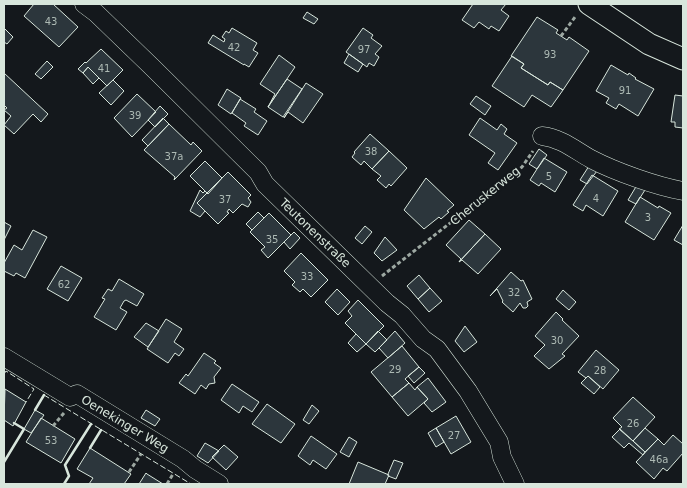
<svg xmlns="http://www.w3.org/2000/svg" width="687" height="488" viewBox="0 0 687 488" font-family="'DejaVu Sans',sans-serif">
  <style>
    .building { fill: #2c363c; stroke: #d8e6dc }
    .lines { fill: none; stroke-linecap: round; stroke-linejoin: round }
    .minor-casing { stroke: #d8e6dc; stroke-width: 19 }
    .tertiary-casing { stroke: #d8e6dc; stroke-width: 23 }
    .path { stroke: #9da8a2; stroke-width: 3; stroke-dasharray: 4 2.5; stroke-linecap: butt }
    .minor { stroke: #14181c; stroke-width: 18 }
    .tertiary { stroke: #14181c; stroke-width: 21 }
    .fence { stroke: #d8e6dc; stroke-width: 1; stroke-dasharray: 6 2.5; stroke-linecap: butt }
    .wall { stroke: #d8e6dc; stroke-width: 2.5 }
    .labels { text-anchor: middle; stroke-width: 4; stroke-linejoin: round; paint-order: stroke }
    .number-label { font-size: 10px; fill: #adbab4 }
    .street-label { font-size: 12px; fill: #d8e6dc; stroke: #14181c }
  </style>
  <rect width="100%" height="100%" fill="#14181c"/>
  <!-- building -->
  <path class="building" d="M34 4H53L78 27 59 47 24 16Z
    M473 4H506L501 10 509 16 499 31 491 26 489 29 479 22 474 28 462 20Z
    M307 12 318 19 314 24 303 18Z
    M537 17 558 30 556 33 567 40 569 37 589 51 563 90 550 82 548 85 521 68 524 64 511 56Z
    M4 28 13 37 7 44 4 42Z
    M232 28 257 43 253 50 258 53 249 67 244 64V65L208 43 213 35 224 42 225 39 222 37 226 31 229 33Z
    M363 28 373 35 371 38 382 46 375 54 379 57 374 66 369 63 367 67 346 52Z
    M101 49 123 70 107 86 88 67 83 73 78 69 85 62 86 63Z
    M349 54 363 64 358 72 344 63Z
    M279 55 295 67 268 107 275 94 260 84Z
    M512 56 524 64 521 68 548 85 550 82 563 90 551 107 532 95 524 107 492 86Z
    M47 61 53 67 41 79 35 74Z
    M611 65 628 75 629 73 636 78 635 79 654 89 638 116 619 104 616 109 606 103 609 98 596 91Z
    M88 67 99 78 93 84 83 73Z
    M4 73 48 114 41 122 33 114 14 134 4 125 11 116 4 110 7 108 4 105Z
    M287 79 302 89 283 117 268 107Z
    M113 80 124 91 111 105 99 93Z
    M306 83 323 94 303 123 288 112 284 118Z
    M227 89 241 98 231 114 218 105Z
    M137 94 156 112 132 137 114 118Z
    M675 95 683 96V128L675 127V122H671Z
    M476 96 491 106 485 115 470 104Z
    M240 99 256 109 254 112 267 121 258 135 244 126 246 123 232 113Z
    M160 106 168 114 155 127 148 120Z
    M163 118 169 124 148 146 142 140Z
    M480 118 497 130 501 124 507 129 504 134 517 143 498 170 488 163 495 153 469 135Z
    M169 124 191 145 193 142 202 151 174 180 175 177 144 150Z
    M370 134 389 151 372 169 364 161 361 165 352 157 355 153 354 152Z
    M539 149 547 155 537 169 529 164Z
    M389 151 407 168 391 186 389 184 386 188 377 180 381 176 372 169Z
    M544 158 567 172 555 192 541 183 539 186 530 180Z
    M205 161 222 178 208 194 190 176Z
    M589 166 597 171 587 184 580 180Z
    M228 172 251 195 248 198 251 202 248 207 242 204 233 213 229 209 227 212 229 213 218 224 197 203Z
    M592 175 618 191 603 216 586 205 583 211 573 205Z
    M426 178 454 205 447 211 449 212 441 219 439 217 424 229 404 210Z
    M637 185 645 190 636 204 628 200Z
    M200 190 203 193 205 191 207 193 197 203 205 211 200 217 190 211Z
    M640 197 658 208 659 206 671 213 654 240 625 222Z
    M258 212 264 218 252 230 246 224Z
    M269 213 291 235 268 258 261 250 265 247 250 232Z
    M469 220 485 234 459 262 461 259 446 245Z
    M4 222 11 226 4 240Z
    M683 225V245L674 240Z
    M365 226 372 232 362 244 355 238Z
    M33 230 47 237 25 278 16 273 14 276 4 271V263L14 245 22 250Z
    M294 232 300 238 290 249 284 242Z
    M485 234 501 249 478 274 462 260 459 262Z
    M385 237 397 250 382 261 374 253Z
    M301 253 328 280 311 297 303 289 300 292 292 285 295 282 284 271Z
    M61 266 82 278 68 301 47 289Z
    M511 272 521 281 523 280 532 299 527 302 528 306 526 308H523L520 303 513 312 502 302 503 301 497 289 490 296Z
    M419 275 430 288 418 299 407 286Z
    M119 279 144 294 137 306 126 300 124 301 120 308 127 312 116 330 94 317 105 299 102 298 108 289 112 291Z
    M430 288 442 301 429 312 418 299Z
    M337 289 350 302 338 315 325 302Z
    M563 290 576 302 569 310 556 299Z
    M358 300 384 326 366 344 345 323 352 316 348 311Z
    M556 312 563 319 562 320 579 336 562 354 565 356 549 369 534 356 545 345 535 336Z
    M166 319 182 329 174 342 184 349 179 356 175 353 168 363 147 349Z
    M146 323 159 331 148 347 134 337Z
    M465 326 477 342 464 352 455 341Z
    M378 331 387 340 375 352 366 344Z
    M395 331 405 343 388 358 379 348Z
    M356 334 366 344 357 352 348 343Z
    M402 346 419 367 405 379 409 383 392 397 371 372Z
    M596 350 619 370 603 389 588 376 586 378 578 372Z
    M204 353 216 361 214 363 221 368 214 377 215 383 209 384 206 389 201 385 195 394 179 383 186 374 188 376Z
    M419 367 425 373 414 383 408 376Z
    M588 376 600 387 594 394 581 383Z
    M428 378 446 402 432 412 424 403 428 399 417 387Z
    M409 383 415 390 417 387 428 399 408 416 392 397Z
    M232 384 259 402 252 412 243 406 239 413 221 400Z
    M5 389 26 402 13 426 4 420Z
    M633 397 655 417 633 441 619 429 622 427 613 418Z
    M267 404 295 424 281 443 252 424Z
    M312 405 319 411 309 424 303 420Z
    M35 410 44 415 31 433 24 429Z
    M146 410 160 419 155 426 141 418Z
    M456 416 471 442 451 454 436 428Z
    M41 418 75 439 61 463 26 442Z
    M436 428 444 442 436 447 428 433Z
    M645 428 658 439 645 452 633 441Z
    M620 429 645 452 643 455 629 443 624 448 612 437Z
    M673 435 683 444V453L667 471 663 468 654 479 636 462 658 439 664 445Z
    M311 436 337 454 326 469 313 460 310 465 298 456Z
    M349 437 357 442 349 457 340 452Z
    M205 443 219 451 208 463 197 456Z
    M224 445 238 457 226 470 212 457Z
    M90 448 131 474 124 484H89L93 478 77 469Z
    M394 460 403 463 396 479 388 476V474Z
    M358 462 389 475 385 484H349Z
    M146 473 147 474 163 484H139Z"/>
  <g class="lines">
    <!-- minor casing -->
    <g class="minor-casing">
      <path id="minor" d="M84 4 96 13 152 67 258 172 265 184 387 303 402 315 423 339 437 349 468 391 499 442 502 457 515 484
        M542 136C561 138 575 150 591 159 616 172 656 186 683 191
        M4 357 70 397 77 394 183 459 195 469 219 484"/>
    </g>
    <!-- tertiary casing -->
    <g class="tertiary-casing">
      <path id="tertiary" d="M589 4 649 44 683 59"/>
    </g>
    <!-- path -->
    <path class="path" d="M561 36 575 17
      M382 276 522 167 533 151
      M53 426 64 413
      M129 472 141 454
      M167 484 173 474"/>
    <!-- minor -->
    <use href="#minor" class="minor"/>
    <!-- tertiary -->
    <use href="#tertiary" class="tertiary"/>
    <!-- fence -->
    <path class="fence" d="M4 374 6 371 34 389 26 402
      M44 395 191 484"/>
    <!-- wall -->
    <path class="wall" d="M35 410 44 395
      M90 448 101 430
      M4 462 24 429 14 423
      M64 484 69 476 65 465 91 424"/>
  </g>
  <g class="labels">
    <!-- number labels -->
    <g class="number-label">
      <text x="51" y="25">43</text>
      <text x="234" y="51">42</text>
      <text x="364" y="53">97</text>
      <text x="550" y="58">93</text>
      <text x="104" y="72">41</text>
      <text x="625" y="94">91</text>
      <text x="135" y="119">39</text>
      <text x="371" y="155">38</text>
      <text x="174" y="160">37a</text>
      <text x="549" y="180">5</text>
      <text x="596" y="202">4</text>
      <text x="225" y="203">37</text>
      <text x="648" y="221">3</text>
      <text x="272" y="243">35</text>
      <text x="307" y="280">33</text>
      <text x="64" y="288">62</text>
      <text x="514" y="296">32</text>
      <text x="557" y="344">30</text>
      <text x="395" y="373">29</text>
      <text x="600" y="374">28</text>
      <text x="633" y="427">26</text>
      <text x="454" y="439">27</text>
      <text x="51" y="444">53</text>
      <text x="659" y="463">46a</text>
    </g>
    <!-- street labels -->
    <g class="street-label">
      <text transform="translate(485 196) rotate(-39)" y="4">Cheruskerweg</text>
      <text transform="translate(315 233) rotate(44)" y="4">Teutonenstraße</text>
      <text transform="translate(125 424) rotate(31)" y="4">Oenekinger Weg</text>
    </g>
  </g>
  <!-- border -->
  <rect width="687" height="488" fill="none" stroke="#d8e6dc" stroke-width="10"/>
</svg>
